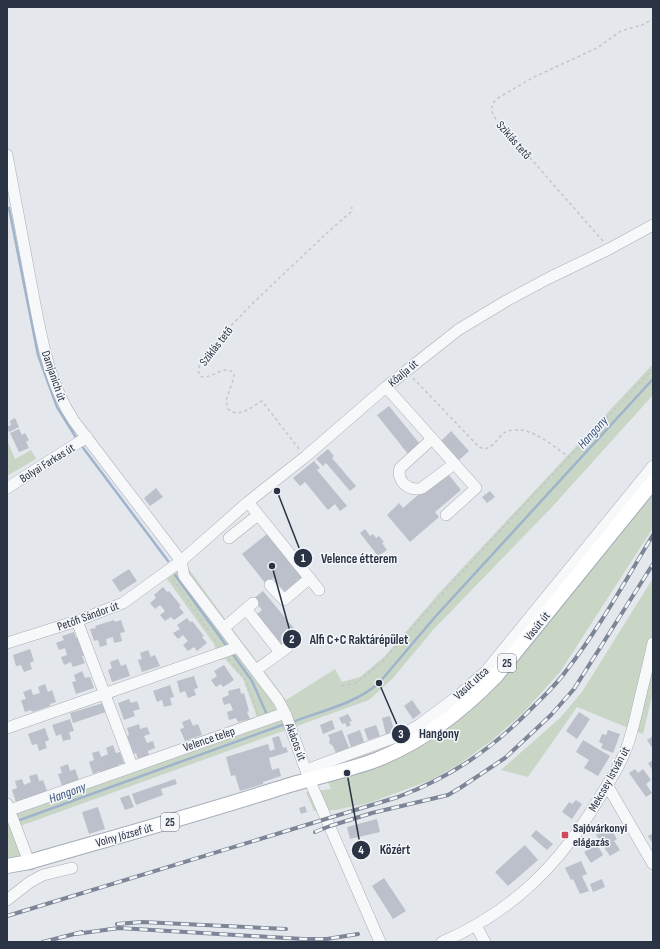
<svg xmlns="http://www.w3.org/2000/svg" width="660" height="949" viewBox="0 0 660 949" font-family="'Sofia Sans Condensed',sans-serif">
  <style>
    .green { fill: #c9d6c5 }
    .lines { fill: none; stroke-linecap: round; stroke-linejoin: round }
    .stream { stroke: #9fb4cc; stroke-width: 2.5 }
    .building { fill: #bbc0ca }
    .minor-casing { stroke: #a9aeb7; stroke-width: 12 }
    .major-casing { stroke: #a3abb8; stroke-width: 16 }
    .path { stroke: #c2c5cb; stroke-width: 1.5; stroke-dasharray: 3 3; stroke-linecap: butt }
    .minor { stroke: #f7f8fa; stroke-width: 11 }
    .major { stroke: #fff; stroke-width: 14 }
    .rail-casing { stroke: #7d8696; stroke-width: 4 }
    .rail { stroke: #f4f6f9; stroke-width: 2.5; stroke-dasharray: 8; stroke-linecap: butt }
    .poi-dot { fill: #d1495b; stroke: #f4f6f9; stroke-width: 1.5 }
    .labels { text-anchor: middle; stroke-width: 3; stroke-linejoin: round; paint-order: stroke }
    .shield { fill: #f4f6f9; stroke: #676e7b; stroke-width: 1 }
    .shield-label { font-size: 11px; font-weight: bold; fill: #2b3445 }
    .street-label { font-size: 12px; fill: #2b3445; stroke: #f4f6f9 }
    .poi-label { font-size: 12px; font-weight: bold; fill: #2b3445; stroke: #f4f6f9; text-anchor: start }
    .water-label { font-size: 13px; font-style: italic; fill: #34527a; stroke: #f4f6f9 }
    .leader { fill: none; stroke: #2b3445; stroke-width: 1.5 }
    .callout-dot { fill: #2b3445; stroke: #f4f6f9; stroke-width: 1.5 }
    .mark-label { font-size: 12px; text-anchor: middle; font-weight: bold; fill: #fff }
    .callout-label { font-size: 13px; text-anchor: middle; font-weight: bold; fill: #2b3445; stroke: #f4f6f9; stroke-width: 3; stroke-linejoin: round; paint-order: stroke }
  </style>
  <rect width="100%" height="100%" fill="#e4e7ec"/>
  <!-- green -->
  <path class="green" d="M653 364V395L552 507 433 630 393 678 369 700 12 829 22 860 35 870 7 873V807L257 717 243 679 225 659 219 660 214 644 167 579 186 565 225 619 286 700 335 669 342 682 360 677 385 656 441 591Z
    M7 440 15 459 31 450 36 459 7 476Z
    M653 477V528L560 672 523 713 491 741 458 765 431 780 369 803 336 810 314 811 306 792 331 789 323 770 383 749 411 736 458 705Z
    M653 578V692L643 734 577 707 528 777 501 770 560 718 582 692Z"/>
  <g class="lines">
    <!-- stream -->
    <path class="stream" d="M9 208 38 355 57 407 77 439
      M81 445 168 561
      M175 575 228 648
      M232 653 252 681 268 717
      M292 722C321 711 355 704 379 683L435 617 653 379
      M17 821 285 724"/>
  </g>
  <!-- building -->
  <path class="building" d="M389 406 420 444 408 454 377 415Z
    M15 418 19 427 9 432 7 427 11 425 10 421Z
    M19 429 22 435 25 433 29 440 26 442 29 448 19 452 10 433Z
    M451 431 469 451 458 461 441 441Z
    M328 449 334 456 332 458 356 486 350 491 326 463 323 466 316 459Z
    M314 461 320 468 317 470 347 506 340 511 335 504 328 510 305 482 300 486 293 478Z
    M449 475 461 490 435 512 439 517 410 542 387 515 399 503 403 508 439 477 442 480Z
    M156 488 163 497 150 506 144 498Z
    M490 491 495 497 487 503 482 497Z
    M365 529 370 536 373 534 376 538 379 536 384 542 382 543 387 550 378 556 360 533Z
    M267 534 302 577 285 592 273 578 266 584 242 554Z
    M129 569 137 581 120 592 112 580Z
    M163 587 167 592 169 591 181 606 179 607 184 613 174 620 171 617 165 621 160 615 165 611 160 605 155 609 150 603 156 598 154 595Z
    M263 591 302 638 292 646 288 641 283 646 257 614 262 610 253 599Z
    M187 618 190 622 192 621 204 636 202 637 207 643 197 651 194 647 188 651 183 645 188 641 183 635 178 639 173 633 180 629 177 625Z
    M114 620 115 622 121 620 125 632 120 633 122 641 114 643 113 637 106 639 107 645 100 647 98 640 94 641 90 629 96 628 95 626Z
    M74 632 76 638 78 637 84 656H82L85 663 73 667 71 662 64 665 61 657 67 655 65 648 59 650 56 643 64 640 62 636Z
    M30 649 34 661 30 663 32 669 24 672 21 665 16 666 13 655Z
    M148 650 151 657 155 655 160 666 142 672 138 660 142 659 140 653Z
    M118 659 121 666 126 664 130 676 112 682 108 670 112 668 110 662Z
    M224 665 234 680 223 687 221 684 216 687 211 680 217 676 214 671Z
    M82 671 85 678 90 677 94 688 76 694 72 682 76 681 74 675Z
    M194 676 198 688 194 689 196 695 188 698 185 691 180 693 177 681Z
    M45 684 48 692 52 690 56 702 50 704V706L32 712 31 710 25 712 21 700 26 699 23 692 31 689 33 695 40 693 38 687Z
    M170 685 174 697 170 698 172 705 164 707 162 700 157 702 153 691Z
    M240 688 241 694 244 693 249 711 247 712 250 719 238 722 236 718 229 720 227 712 233 710 230 703 224 705 222 698 229 695 228 691Z
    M129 699 131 703 137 701 140 709 133 711 135 716 124 720 118 703Z
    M412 700 421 713 413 719 404 706Z
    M103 703 106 712 73 723 70 713Z
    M579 712 590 719 577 739 566 731Z
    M348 714 352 721 349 722 351 725 347 727 345 723 342 724 339 718Z
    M390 716 395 733 386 735 382 718Z
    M70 719 74 731 69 732 71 739 63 741 61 734 56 736 52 725Z
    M190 719 193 726 198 724 202 735 185 741 180 729 184 728 182 722Z
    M332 720 335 729 323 734 320 725Z
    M139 724 140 729 147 727 150 734 144 736 147 743 153 741 155 748 148 751 149 755 138 759 136 753 134 754 127 736 129 735 127 728Z
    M376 725 380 736 368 740 364 729Z
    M45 728 49 740 45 742 47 748 39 751 37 744 32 745 28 734Z
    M342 730 349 748 336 753 333 746 329 743 330 739 328 735Z
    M360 730 364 742 351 747 347 735Z
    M608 730 620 734 613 753 601 748 603 744 599 742 602 734 606 735Z
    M279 736 283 748 286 747 288 752 269 758 272 770 279 768 281 776 263 782V784L240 791 235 775 231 776 226 757 268 744 270 751 275 749 272 738Z
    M653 736V749L647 740Z
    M583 740 610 756 598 776 584 768 589 760 576 752Z
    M113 745 116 753 120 752 124 763 118 765 119 767 100 773V771L93 774 89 762 94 760 92 753 99 751 101 757 108 754 106 748Z
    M653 760V771L648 763Z
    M68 764 70 771 75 769 79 780 62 786 58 774 62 773 60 767Z
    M635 769 638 773 643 769 651 780 646 784 652 793 646 797 629 773Z
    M37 774 39 781 43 780 47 791 16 802 12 790 17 788 15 781 22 779 24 785 31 782 29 776Z
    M175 779 177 784 161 789 163 795 136 805 132 794Z
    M129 795 134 807 125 810 120 798Z
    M576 800 582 804 572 819 562 812 569 802 572 804Z
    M305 806 307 812 301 814 299 808Z
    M98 807 105 829 89 834 82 812Z
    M377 819 380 832 350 839 347 827Z
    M609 826 617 839 614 841 620 850 610 856 596 835Z
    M536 830 553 844 547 850 531 836Z
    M653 833V844L648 836Z
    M597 844 603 855 591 863 584 852Z
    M525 845 538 860 508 886 495 872Z
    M581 861 587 874 582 876 589 891 580 894 573 879 571 880 565 868Z
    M384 878 406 911 393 919 372 886Z
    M602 879 605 887 593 892 590 884Z"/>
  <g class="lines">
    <!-- minor casing -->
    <g class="minor-casing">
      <path id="minor" d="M7 155C15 198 23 241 31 283 40 330 47 381 74 421L181 561 184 576 278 700 286 715 309 779 380 942
        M386 387 476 488 446 515
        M432 439 400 468C396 481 409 492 422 488L454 464
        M7 488 87 437
        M248 502 319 590
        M229 538 258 515
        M270 585 284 600 310 578
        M246 609 280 652
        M77 621 132 766
        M224 628 253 603
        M7 643 77 621 123 603 181 561 248 502 305 457 386 387 458 330 506 301 549 278 609 249 653 225
        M256 670 288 647
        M7 728 238 647
        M306 770 401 735 419 725 458 696 486 671 653 466
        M607 785 653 864
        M7 804 29 862
        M7 811 285 713
        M7 900 30 882 43 875 72 868
        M476 926 485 942
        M442 942C514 911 560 864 600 797 609 782 620 766 626 749 631 737 634 724 637 711 642 689 648 666 653 643"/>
    </g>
    <!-- major casing -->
    <g class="major-casing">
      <path id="major" d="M7 866 29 862C112 838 195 815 277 789 309 778 344 772 376 760 422 742 462 711 496 676L653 482"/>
    </g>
    <!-- path -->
    <path class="path" d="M603 241 495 118C490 109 490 105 498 98L534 77 597 48 621 31 642 25 653 19
      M413 378 479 447C491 453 496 439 504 433 508 430 515 430 520 430 538 432 554 447 569 457
      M299 449 262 401C251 407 239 419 228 409L226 401 234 377V374C225 362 211 381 200 376L198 370 200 364 227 330 253 303 328 232 351 212 352 207
      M173 579 217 643
      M229 659 245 679 258 714
      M342 686 356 683 383 661 443 593 523 506 653 369"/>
    <!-- minor -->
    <use href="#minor" class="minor"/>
    <!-- major -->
    <use href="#major" class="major"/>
    <!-- rail casing -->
    <g class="rail-casing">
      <path id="rail" d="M315 832 330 826 372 813 448 795 460 788 505 758 551 715 574 689 653 564
        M7 916 398 797C451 777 492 749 531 709 543 697 556 685 566 671 599 629 625 581 653 535
        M117 924 142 922 286 929
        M76 934 119 928 303 939H327L358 934
        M43 942 82 932"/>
    </g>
    <!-- rail -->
    <use href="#rail" class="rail"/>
  </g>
  <!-- markers -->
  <rect class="poi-dot" x="561" y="831" width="8" height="8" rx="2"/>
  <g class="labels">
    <!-- shield labels -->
    <g class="shield">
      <rect x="498" y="654" width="18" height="18" rx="3"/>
      <rect x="161" y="813" width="18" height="18" rx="3"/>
    </g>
    <g class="shield-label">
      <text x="507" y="667">25</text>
      <text x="170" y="826">25</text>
    </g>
    <!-- street labels -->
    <g class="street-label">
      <text transform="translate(514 140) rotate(49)" y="4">Sziklás tető</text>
      <text transform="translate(216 346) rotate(-52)" y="4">Sziklás tető</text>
      <text transform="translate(403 373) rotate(-40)" y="4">Kőalja út</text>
      <text transform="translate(54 376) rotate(71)" y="4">Damjanich út</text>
      <text transform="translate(47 463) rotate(-32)" y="4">Bolyai Farkas út</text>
      <text transform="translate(88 616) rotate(-20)" y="4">Petőfi Sándor út</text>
      <text transform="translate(537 626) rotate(-51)" y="4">Vasút út</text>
      <text transform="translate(471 683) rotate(-42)" y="4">Vasút utca</text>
      <text transform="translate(209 739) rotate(-19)" y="4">Velence telep</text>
      <text transform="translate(296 742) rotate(70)" y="4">Akácos út</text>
      <text transform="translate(609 779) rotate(-61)" y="4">Mekcsey István út</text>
      <text transform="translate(124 835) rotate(-16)" y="4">Volny József út</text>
    </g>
    <!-- poi labels -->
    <g class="poi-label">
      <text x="573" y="832">Sajóvárkonyi<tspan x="573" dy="14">elágazás</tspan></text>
    </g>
    <!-- water labels -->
    <g class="water-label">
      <text transform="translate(592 432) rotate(-48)" y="5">Hangony</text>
      <text transform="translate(67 792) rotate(-20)" y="5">Hangony</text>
    </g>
  </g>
  <!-- callouts -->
  <path class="leader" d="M277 491L303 558M272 566L292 639M379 683L401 734M347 773L361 850"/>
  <g class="callout-dot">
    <circle cx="277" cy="491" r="4"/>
    <circle cx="272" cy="566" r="4"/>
    <circle cx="379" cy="683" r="4"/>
    <circle cx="347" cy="773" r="4"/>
    <circle cx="303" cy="558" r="10"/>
    <circle cx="292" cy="639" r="10"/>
    <circle cx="401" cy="734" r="10"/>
    <circle cx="361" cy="850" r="10"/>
  </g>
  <g class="mark-label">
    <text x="303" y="562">1</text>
    <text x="292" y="643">2</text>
    <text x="401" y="738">3</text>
    <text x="361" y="854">4</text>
  </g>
  <g class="callout-label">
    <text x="359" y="563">Velence étterem</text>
    <text x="359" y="644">Alfi C+C Raktárépület</text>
    <text x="439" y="738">Hangony</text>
    <text x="395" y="854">Közért</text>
  </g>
  <!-- border -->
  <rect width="660" height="949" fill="none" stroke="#2b3445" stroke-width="16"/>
</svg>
